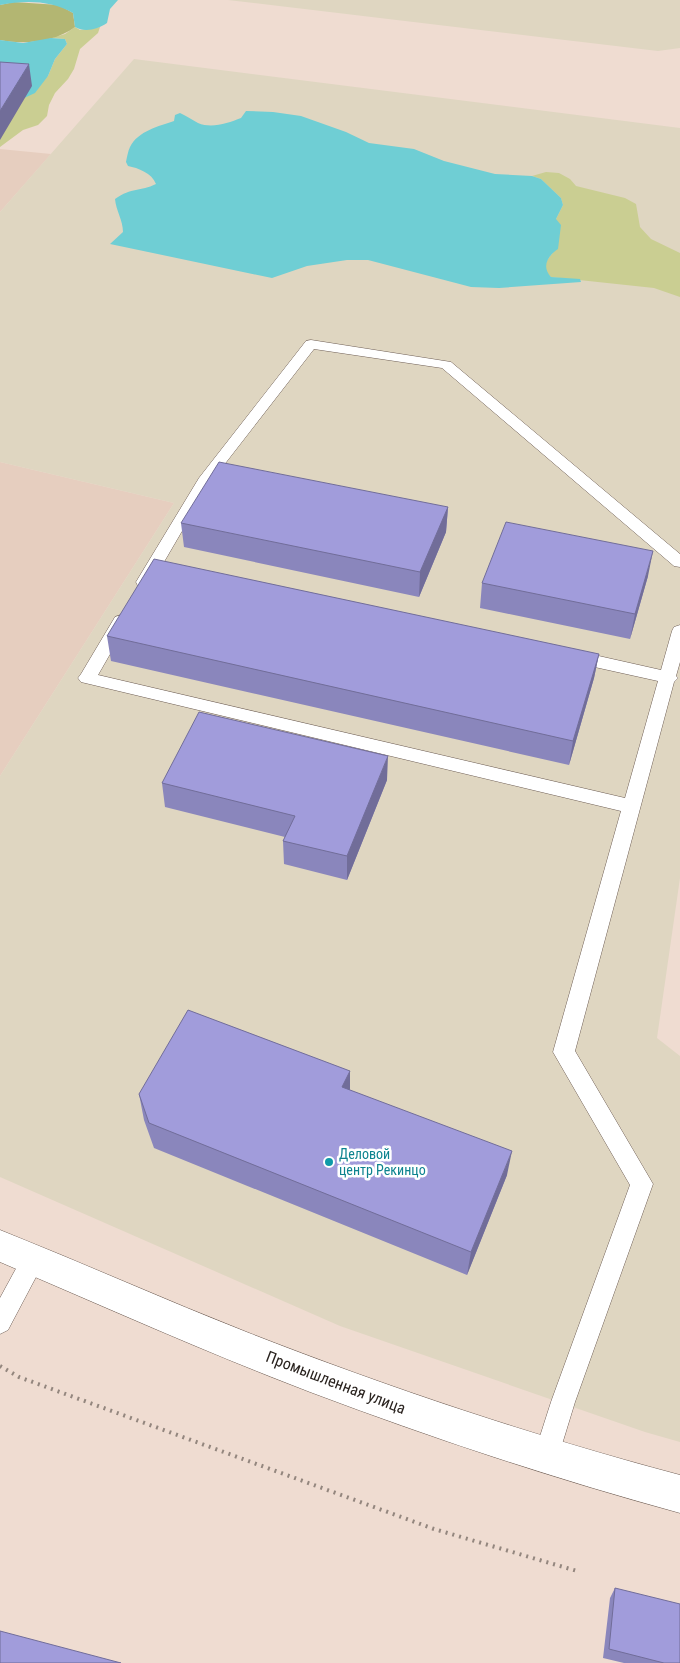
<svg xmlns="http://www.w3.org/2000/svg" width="680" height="1663" viewBox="0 0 680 1663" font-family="'Roboto Condensed',sans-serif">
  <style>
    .built { fill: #e6cebf }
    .industrial { fill: #dfd6c1 }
    .green { fill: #cace92 }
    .forest { fill: #b3b672 }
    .water { fill: #6fced4 }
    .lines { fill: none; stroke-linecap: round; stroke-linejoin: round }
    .service-casing { stroke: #6f5f56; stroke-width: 1 }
    .minor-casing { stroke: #6f5f56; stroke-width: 1 }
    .path { stroke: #93867e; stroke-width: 4; stroke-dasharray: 2 5; stroke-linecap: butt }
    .service { fill: #fff; fill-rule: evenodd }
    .minor { fill: #fff; fill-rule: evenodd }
    .wall { fill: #8a86bc }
    .shaded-wall { fill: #716d99 }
    .building { fill: #a19cdb; stroke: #716d99 }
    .culture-dot { fill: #0f9aa8; stroke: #fff; stroke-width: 2 }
    .labels { text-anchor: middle; stroke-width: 5; stroke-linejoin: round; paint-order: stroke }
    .culture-label { font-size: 14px; fill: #0d838f; stroke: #fff; text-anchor: start }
    .near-street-label { font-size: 16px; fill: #2a231f; stroke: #fff }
  </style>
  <rect width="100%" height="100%" fill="#efdcd1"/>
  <!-- built -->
  <path class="built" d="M0 149 51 154 0 212Z
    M0 462 174 503 0 776Z"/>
  <!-- industrial -->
  <path class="industrial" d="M228 0H680V48L658 51Z
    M134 59 680 128V878L657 1038 680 1056V1442L645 1432 340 1326 0 1177V776L174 503 0 462V212Z"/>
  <!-- green -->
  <path class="green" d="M75 27 80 30 100 27 98 33 80 49 74 69 68 79 55 93 49 105 47 116 38 125 23 130 0 147V103L48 76 55 59 67 44 65 39 51 38 65 34Z
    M546 172 559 173 570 179 576 186 625 198 636 204 640 227 651 239 680 253V297L654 288 551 277 546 272 545 263 554 251 556 219 563 205 561 198 541 179 532 176Z"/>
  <!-- forest -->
  <path class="forest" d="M14 2 59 5 73 13 75 27C55 42 25 45 0 40V5Z"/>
  <!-- water -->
  <path class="water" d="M0 0H118L110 9 107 23C98 29 85 33 75 27L73 13C51 0 24 0 0 5Z
    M51 38 65 39 67 44 55 59 48 76 35 93 20 100 0 103V40L23 43Z
    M246 111 273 112 301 116 346 132 369 143 414 149 444 161 495 174 532 176 541 179 561 198 563 205 556 219 561 225 558 249C548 256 541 266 551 277L580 279 581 282 499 288 471 287 368 260H347L307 266 272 278 110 244 123 232C123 220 116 211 115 199 132 187 140 192 156 184 152 173 138 168 128 166L126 162C127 157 128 151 130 147 138 131 159 126 174 121L175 115 180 113C187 116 192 120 198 123 212 129 228 123 241 118Z"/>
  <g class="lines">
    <!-- service casing -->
    <g class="service-casing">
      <path id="service" d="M311 340 451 362 680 554V567L674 566 442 368 314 349 210 483 150 586 144 587 138 586 136 582 199 478 306 341Z
        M121 615 127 617 129 621 98 675 625 798 658 681 572 662 566 660 564 656 566 652 572 650 661 670 672 631 674 627 680 625V662L676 676 678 678 674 682 575 1051 653 1184 575 1402 556 1464 547 1468 538 1464 534 1455 551 1402 630 1185 553 1052 621 811 81 682 78 678 81 674 115 617Z
        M33 1249 41 1252 45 1260 8 1330 0 1334V1298L25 1252Z"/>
    </g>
    <!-- minor casing -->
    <g class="minor-casing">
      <path id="minor" d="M0 1230C83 1263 165 1300 249 1333 390 1388 533 1436 680 1475V1513C555 1479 432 1438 310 1392 205 1352 103 1306 0 1262Z"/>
    </g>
    <!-- path -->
    <path class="path" d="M0 1366 19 1377 434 1529 577 1571"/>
    <!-- service -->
    <use href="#service" class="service"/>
    <!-- minor -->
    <use href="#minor" class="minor"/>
  </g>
  <!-- wall -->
  <path class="wall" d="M448 507 446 532 419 597 184 547 181 523Z
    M648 576 630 639 480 608 482 583Z
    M107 636 599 654 594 678 569 765 111 661Z
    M387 780 347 880 284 864 283 841 285 837 165 807 162 783Z
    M350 1071V1090L507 1175 467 1275 154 1148 144 1120 139 1094Z
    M615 1588 680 1663H624L603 1658 610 1598Z"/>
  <!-- shaded-wall -->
  <path class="shaded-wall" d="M29 64 32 86 0 140V111Z
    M448 507 446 532 419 597 420 572Z
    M653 551 648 576 630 639 635 614Z
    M599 654 594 678 569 765 573 741Z
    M388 756 387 780 347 880V856Z
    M350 1071V1097L342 1087Z
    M512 1151 507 1175 467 1275 471 1252Z"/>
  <!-- building -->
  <path class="building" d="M0 62 29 64 0 111Z
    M219 462 448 507 420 572 181 523Z
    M506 522 653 551 635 614 482 583Z
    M154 559 599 654 573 741 107 636Z
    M199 712 388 756 347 856 283 841 295 816 162 783Z
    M188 1010 350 1071 342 1087 512 1151 471 1252 149 1123 139 1094Z
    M615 1588 680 1604V1663H664L609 1649Z
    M0 1631 121 1663H0Z"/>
  <!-- markers -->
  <circle class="culture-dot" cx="329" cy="1162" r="5"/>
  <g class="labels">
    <!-- culture labels -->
    <g class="culture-label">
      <text x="339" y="1159">Деловой<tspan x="339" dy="16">центр Рекинцо</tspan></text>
    </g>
    <!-- near-street labels -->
    <g class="near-street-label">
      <text transform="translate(336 1382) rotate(21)" y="6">Промышленная улица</text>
    </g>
  </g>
</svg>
